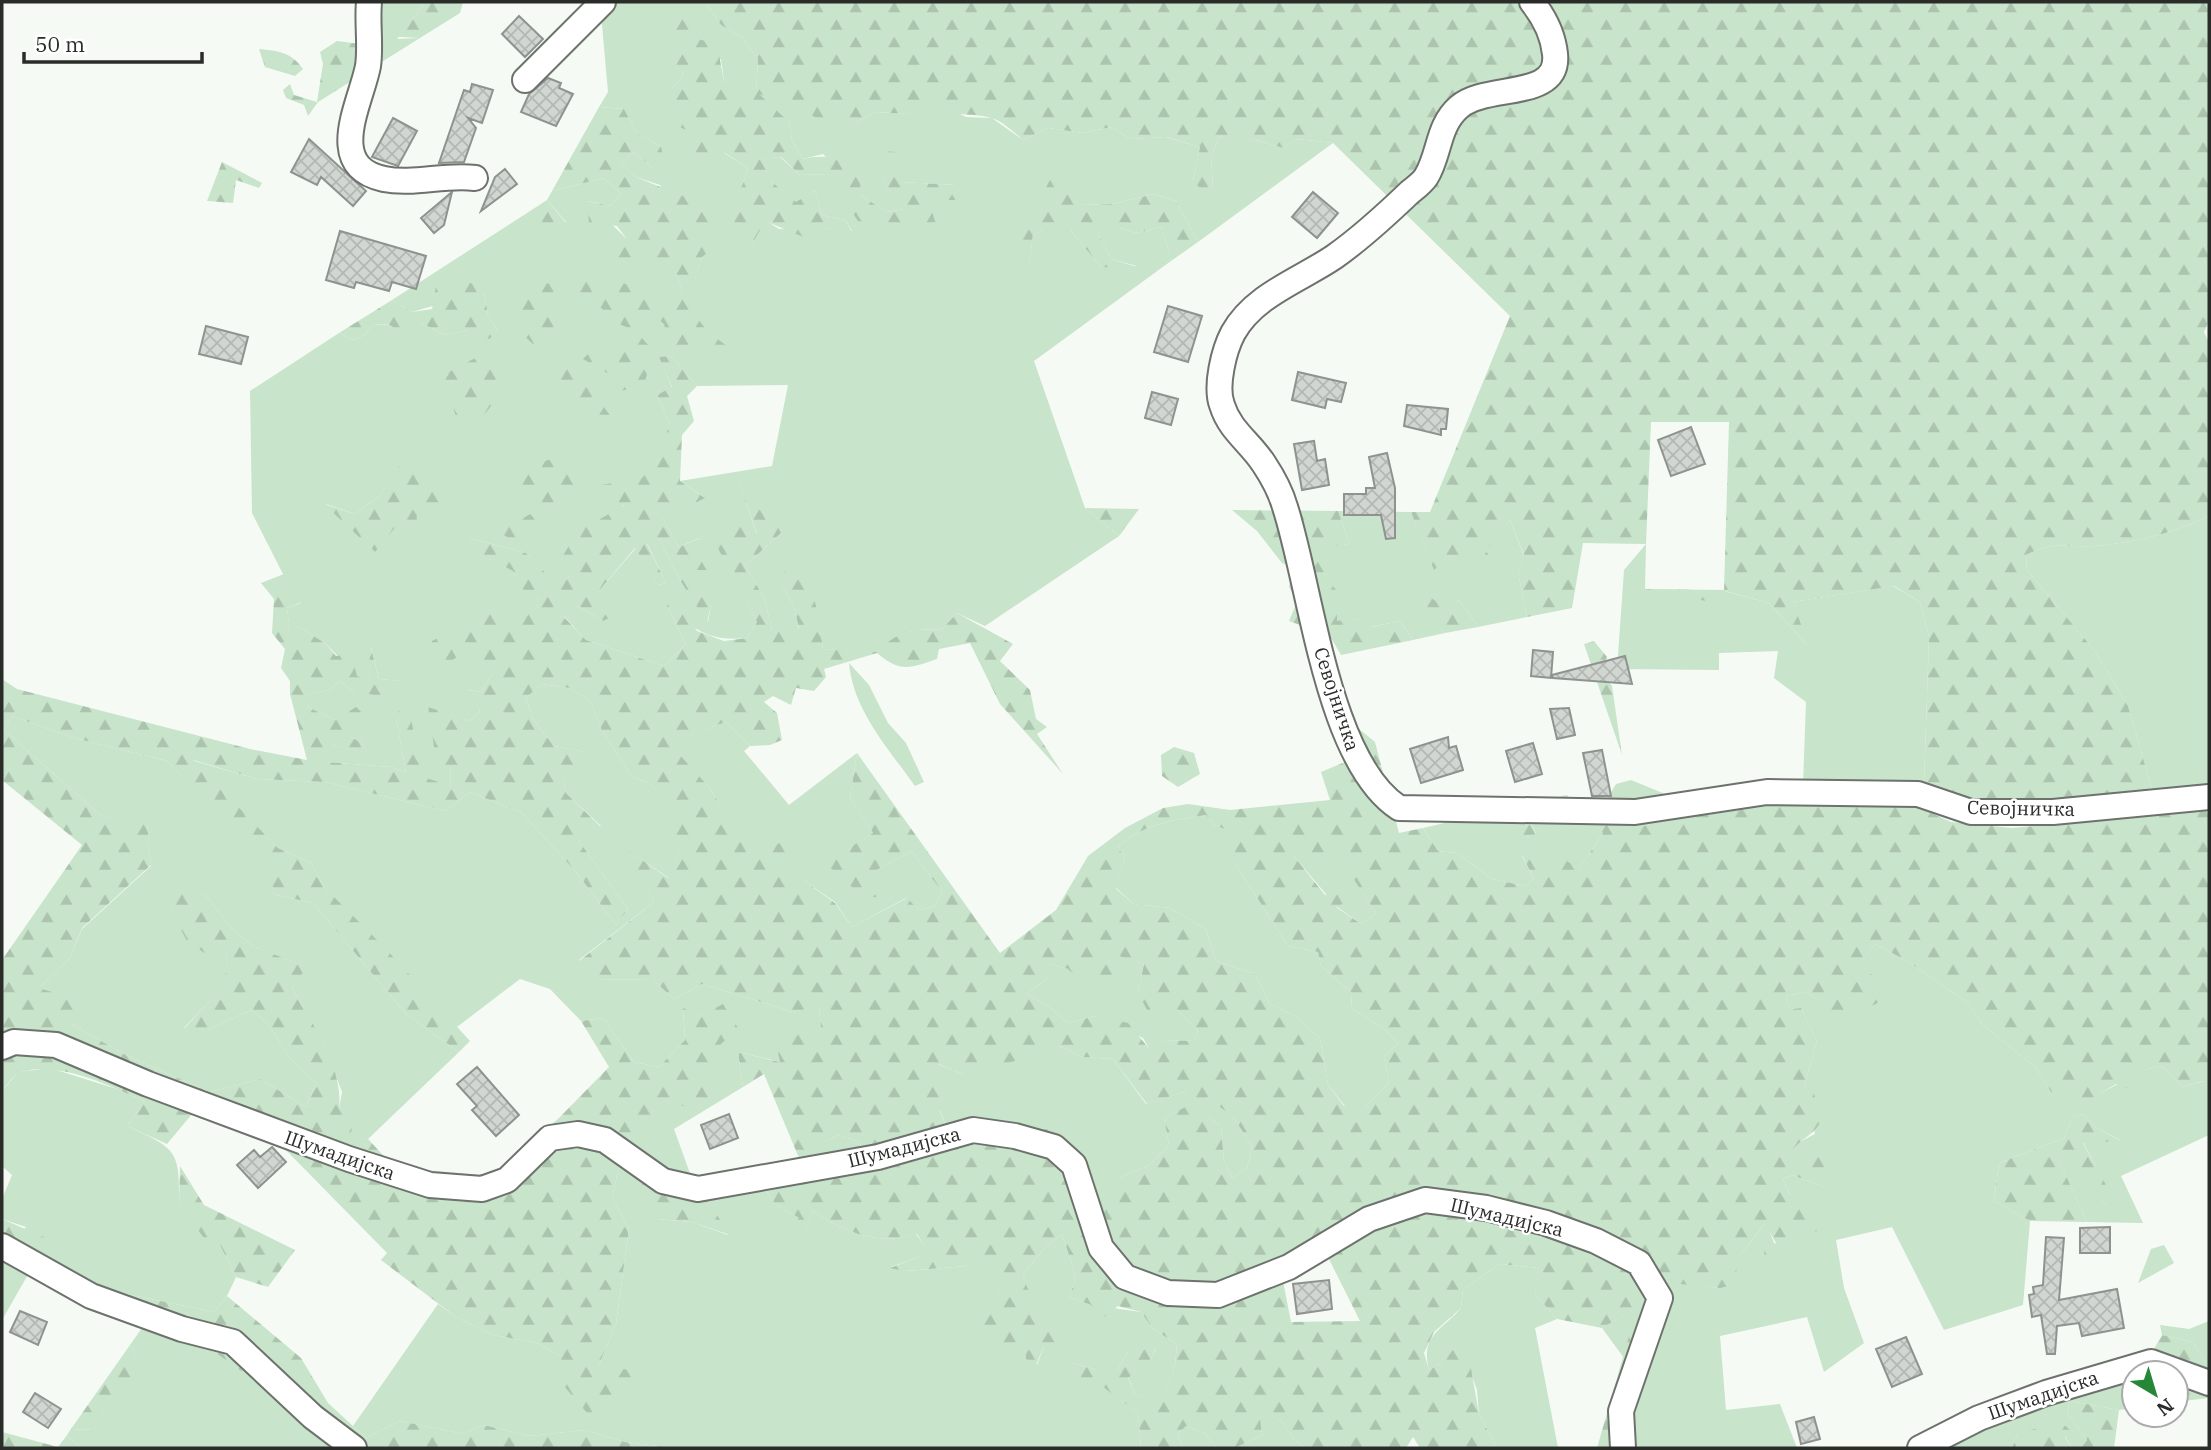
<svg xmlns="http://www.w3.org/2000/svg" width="2211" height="1450" viewBox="0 0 2211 1450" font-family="'IBM Plex Serif',serif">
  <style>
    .grass { fill: #c8e4ca; fill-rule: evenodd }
    .forest { fill: url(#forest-firs); fill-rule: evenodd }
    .building { fill: url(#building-cross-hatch); stroke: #8f938f; stroke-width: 2 }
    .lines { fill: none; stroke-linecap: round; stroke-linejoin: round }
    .street-casing { stroke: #6d726d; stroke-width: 28 }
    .street { stroke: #fff; stroke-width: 24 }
    .labels { text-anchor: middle; stroke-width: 5; stroke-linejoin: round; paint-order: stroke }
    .street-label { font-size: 19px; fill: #2a2c2a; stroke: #fff }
  </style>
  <defs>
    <pattern id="forest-firs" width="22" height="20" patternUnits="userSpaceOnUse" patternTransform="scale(1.75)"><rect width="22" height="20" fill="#c8e4ca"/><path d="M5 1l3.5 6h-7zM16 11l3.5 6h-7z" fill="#acc4ae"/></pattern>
    <pattern id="building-cross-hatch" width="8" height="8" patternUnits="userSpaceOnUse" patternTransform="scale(1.75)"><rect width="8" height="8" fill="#d1d6d1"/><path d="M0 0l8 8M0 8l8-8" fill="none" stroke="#b4b8b4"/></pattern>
  </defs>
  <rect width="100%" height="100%" fill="#f5faf5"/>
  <!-- grass -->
  <path class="grass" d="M358 2H440H426L397 39 420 38 380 63Z
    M600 2H705L721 25 741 37 758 59 756 93 855 123 875 112 907 114 929 99 966 117 992 118 1023 140 1048 128 1083 133 1112 127 1130 139 1166 137 1200 147 1193 181 1213 187 1211 158 1219 136 1246 142 1252 139 1283 148 1297 139 1333 143 1198 242 1176 201 1154 194 1112 204 1078 205 1054 173 1020 240 1029 264 1033 235 1043 230H1070L1101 267 1137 266 1111 259 1095 228H1120L1136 233 1162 227 1171 261 1034 361 1085 508 1119 536 985 626 957 613 941 630C914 628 896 632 878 653L823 649 816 604 780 581 794 607 799 630H772L764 597 745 566 781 533 736 475 757 535 711 533 757 622 747 638C709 642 695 630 667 606L686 644 664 666 586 640 564 616 578 606 603 621 599 591 636 548 658 585 666 583 647 543 659 539 680 580 708 622 711 604 693 570H720L700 538 679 547 663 519 704 497 680 481 772 466 788 385 697 386 671 356 660 358 672 388 657 395 670 425 659 458 571 575 557 586 526 553 466 537V548L513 571 525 593 539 597 537 609 517 637 484 642 492 674 481 692 468 690 480 711 470 721 428 708 450 767 451 786 423 778 396 718 406 772 391 767 325 762 333 745 368 753 361 742 350 737V730L369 720H335L308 707 304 695 330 690 339 681 355 692 403 681 379 679 371 647 369 681 357 676 325 643 299 627 290 631 287 608 301 603 285 588 283 574 252 513 250 391 339 333 353 340 364 335 372 325 421 323 445 335 468 330 498 331 488 315 484 291 412 312 392 300 524 215 545 236 566 222 547 200 552 191 604 178 621 194 611 206 588 201 641 253 675 271 683 292 691 291 702 257 660 185 636 177 621 163 634 152 655 170 661 147 637 133 624 109 599 107 608 92ZM721 59 724 81 756 93 789 122 792 140 803 159 823 154 860 195 887 212 904 209 902 200 887 189 877 150 900 182 957 185 927 200 922 230 840 190 827 174 800 175 780 157 760 159 772 182 796 203 815 190 822 215 845 220 852 231 824 228 779 229 765 220 753 243 742 186 748 168 692 133 673 87 682 78 683 69ZM401 465 375 552 326 504 355 514 379 496Z
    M1338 511 1411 512 1434 569 1447 557 1485 551 1510 520 1524 556 1518 572 1527 617 1478 627 1459 600 1444 606 1417 603 1445 633 1413 640 1400 621 1371 627 1355 618 1337 622 1336 591 1323 574 1312 547 1350 544Z
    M2209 516V786L2152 789 2128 706 2095 651 2027 570 2026 555C2060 538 2071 550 2105 545 2145 540 2173 533 2209 516Z
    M1646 544 1645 589 1724 591 1769 603 1807 645 1793 602 1893 586 1920 602 1929 637 1924 783 1803 785 1806 702 1774 678 1778 651 1719 653V670L1617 669 1624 570Z
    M849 663 869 685 888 723 906 743 924 782 915 786C888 748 853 710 849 663Z
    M541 684 569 688 590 700 601 729 632 777 649 783 679 812V852L669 878 630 852 654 902 579 960 591 979 653 980 674 999 702 984 793 1012 819 1005 821 1030 781 1062 738 1052 743 1087 674 1129 692 1179 658 1219 692 1222 728 1235 706 1198 765 1189 775 1204 799 1218 801 1242 813 1211C846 1233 878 1246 916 1234L930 1253 891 1267 906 1271 967 1266 978 1253 1037 1365 1044 1346 1054 1333 1042 1308 1029 1298 1023 1274 1045 1248 1062 1234 1076 1277 1069 1297 1091 1305 1141 1312 1153 1329 1177 1344 1175 1366 1161 1407 1135 1394 1128 1377 1151 1359 1156 1348 1142 1340 1127 1353 1117 1370H1098L1072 1363 1138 1413 1141 1448H674L625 1442 585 1430 530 1436 484 1425 463 1434 400 1421 366 1438 353 1426 438 1304 456 1317 493 1335 537 1343 560 1356 598 1367 616 1324 629 1229 612 1198 624 1143 706 1073 700 1016 683 1009 685 1040 659 1067 634 1062 603 1018 581 1021 550 989 520 979 457 1027 324 887 311 863 278 848 191 760 257 779 325 782 445 811 470 792 522 813 576 872 616 925 628 909 579 841 601 826 566 793 563 779 585 752 554 746 533 719 526 698Z
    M12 716 74 738 167 761 261 856 276 895 313 903 406 1014 459 1052 368 1139 351 1138 339 1109 342 1092 325 1047 292 988 306 967 253 946 233 930 206 896 182 886 171 911 227 951 226 984 184 1028 208 1030 251 1010 268 1024 289 1057 316 1083 306 1107 260 1079 210 1092 126 1055 71 1024 39 988 70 958 82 929 151 866 147 824 103 817 4 730Z
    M726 722 750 746 744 751 789 805 857 753 850 798 873 833 826 863 873 872 912 851 942 892 935 906 919 910 906 898 852 927 835 902 782 865 753 859 709 787 667 742Z
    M1631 780 1675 798 1671 817 1644 826 1594 823 1603 833 1579 869 1522 856 1534 879 1525 886 1492 879 1457 853 1438 851 1423 828 1496 811 1527 837 1536 833 1521 806 1567 795 1593 823 1616 784Z
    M1206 815 1214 825 1234 832V862L1288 946 1318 952 1321 966 1352 993 1351 1008 1383 1028 1398 1043 1384 1057 1389 1083 1366 1106H1345L1328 1085 1320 1038 1295 1016 1270 1004 1255 974 1216 961 1206 929 1170 908 1134 904 1116 888 1125 858 1118 847C1142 824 1174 820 1206 815Z
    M1293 855H1339L1376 914 1361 924 1336 906Z
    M1875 944 1907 961 1968 1003 1982 1024 2035 1067 2051 1092 2090 1099 2144 1070 2162 1066 2182 1087 2204 1081 2209 1092V1135L2121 1176 2143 1223 2087 1222 2058 1158 2106 1205H2116L2083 1142 2120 1140 2095 1127 2084 1114 2073 1116 2064 1138 1999 1163 1994 1201 2030 1221 2023 1305 1944 1330 1892 1227 1836 1240 1844 1288 1864 1343 1824 1372 1807 1317 1720 1336 1726 1410 1780 1404 1797 1448H1628V1409L1661 1281 1720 1288 1740 1255 1766 1223 1781 1260 1790 1195 1783 1179 1792 1175 1825 1187 1795 1160 1791 1151 1798 1143 1815 1134 1804 1087 1817 1041 1801 1008 1790 1009 1786 996 1806 992 1819 1001 1858 967Z
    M1113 953 1144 964 1138 992 1177 1010 1198 1031 1195 1041 1164 1040 1151 1052 1143 1038 1095 1016 1068 1023 1048 1006 1027 994 1049 977V964L1068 969 1108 963Z
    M1060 1046 1082 1057 1113 1059 1146 1104 1184 1092 1194 1103 1164 1118 1169 1145 1148 1166 1123 1176 1092 1206 952 1142 940 1110 937 1064 962 1074Z
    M50 1068 117 1089 145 1102 127 1126C177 1149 180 1150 179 1205L220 1245 236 1277 227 1296 214 1312 117 1292 73 1275 30 1271 2 1320V1256L26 1227 2 1219V1199L12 1175 2 1166V1091L18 1072Z
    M1207 1096 1233 1117 1252 1146 1247 1168 1232 1178 1224 1161 1221 1126 1207 1116Z
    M839 1135 859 1142 865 1152 822 1160V1142Z
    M2164 1245 2174 1263 2138 1283 2151 1249Z
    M1499 1264 1540 1268 1535 1294 1557 1319 1535 1328 1558 1448H1497L1479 1414 1477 1390 1470 1370 1444 1361 1429 1370C1420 1335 1441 1331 1461 1308L1463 1290Z
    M1638 1307 1624 1358 1602 1328Z
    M2209 1321V1368L2193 1342 2162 1335 2160 1325 2189 1329Z
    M144 1325 194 1337 257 1374 344 1448H81L67 1435 71 1429 94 1430 113 1392 139 1362 130 1345Z
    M2154 1349 2167 1373H2134V1408L2119 1410 2070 1401 2067 1413 2087 1440 2081 1448H2072L2065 1436 2018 1433 2012 1448H1910L2074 1378Z
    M1258 1410 1282 1421 1294 1440 1305 1448H1235L1262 1435Z
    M1186 1426 1204 1433 1217 1448H1183L1178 1434Z"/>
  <!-- forest -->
  <path class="forest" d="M426 2H463L460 13 420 38 382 36 386 27 408 25Z
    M705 2H2209V321L2204 332 2209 343V516C2173 533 2145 540 2105 545 2071 550 2060 538 2026 555L2027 570 2095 651 2128 706 2152 789 2063 800 1973 802 1924 783 1929 637 1920 602 1894 586 1793 602 1809 647 1769 603 1725 591 1720 599 1706 601 1644 589 1724 590 1729 422H1651L1646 544 1583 543 1572 608 1527 617 1518 572 1524 555 1510 520 1486 551 1494 564 1482 569 1470 555 1447 557 1434 570 1411 512H1430L1510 316 1333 143 1297 139 1283 148 1252 139 1246 143 1219 136 1211 158 1213 187 1207 195 1193 181 1200 147 1167 137 1130 139 1112 127 1083 133 1048 128 1023 140C1014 133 1002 120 991 118 967 111 950 120 929 100L907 114 875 112 855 123H830L759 94 789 122 792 140 803 159C829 153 841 159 861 175L860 195 887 212 904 209 901 200 887 189 876 150 895 152 900 182 958 185 959 200H928L936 224 922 230 858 221 827 174 800 175 781 157 761 159 772 182 796 202 815 190 822 215 845 220 852 232 824 228 813 241 765 221 753 243 736 231 728 203 742 186 748 168 725 153 704 167 689 152 692 133 676 125 673 87 682 78 683 69 672 62 674 32 682 17 695 16 698 39 717 44 724 81 756 92 758 59 741 37 721 25Z
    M337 41 360 44 380 63 318 102 308 116 304 105 286 98 283 90 290 84 294 95 317 102 323 64 320 52Z
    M259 49C279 51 291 52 303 69L295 76 265 67Z
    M599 107 624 109 637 133 661 147 666 167 655 170 634 152 621 163 636 177 695 201 710 222 711 250 702 257 691 292H683L675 271 655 275 641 253 631 269 618 270 610 248 626 238 617 226 589 223 587 201 611 206 621 194 604 178 552 191Z
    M222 162 262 183 259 188 236 180 233 203 207 201Z
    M1054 172 1078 205 1112 204 1154 194 1176 201 1198 242 1171 261 1162 227 1136 233 1120 228H1095L1111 259 1141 268 1101 267 1070 230H1043L1033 235 1029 265 1021 262 1019 240Z
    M547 200 566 223 560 231 545 237 524 215Z
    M603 277C630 284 654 296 682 299L709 333 727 346 726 360 695 343 682 350 670 345 664 324 651 313 636 331 654 352 644 384 618 392 611 375 583 359 596 346 626 347 636 331 619 324 599 306 577 297 566 279Z
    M464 279 484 291 488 315 498 331 489 339 468 330 445 335 421 323 409 337 388 324 372 325 364 335 353 340 339 333 392 300 412 312 432 309 436 286Z
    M554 283 553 306 579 333 573 337 557 329 533 344 522 334 518 311 526 285Z
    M479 356 492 363 503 380C493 406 487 420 458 426L451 397 422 374 451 371Z
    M671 356 697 386 687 396 694 421 682 435 680 481 705 498 663 519 679 547 701 538 721 570H693L704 588 731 594 734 609 711 604 707 623 680 580 659 539 647 544 666 583 658 585 635 548 599 591 611 617 603 621 578 606 564 617 586 640 664 666 686 644 667 606 675 591 697 631 724 641 747 638 757 622 710 533 737 525 757 534 735 473 760 492 781 533 745 566 764 597 772 630 799 629 794 607 780 581 786 568C820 589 818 613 823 649L877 652C896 632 914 628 941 630L957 613 1013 644 1000 661 1030 690 1036 719 1047 727 1037 734 1063 774 1000 704 970 643 939 649 937 659C911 668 900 673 877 653L824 669 826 677 814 691 796 688 791 705 773 696 764 702 777 713 782 740 770 745 750 746 726 722 668 742 709 787 753 858 783 841 794 857 783 865 835 903 852 927 907 898 919 910 935 906 942 892 912 851 873 872 883 888 876 897 864 898 825 863 873 833 850 798 857 753 1000 953 1056 910 1088 856 1125 828 1163 808 1188 804 1230 810 1330 800 1321 772 1345 762 1333 728 1353 724 1375 742 1399 833 1423 828 1438 851 1457 853 1492 879 1525 886 1534 879 1522 855 1555 853 1579 869 1603 833 1593 823 1644 826 1671 817 1675 798 1912 804 1951 822 2012 828 2209 809V1092L2203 1081 2182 1087 2162 1066 2144 1070 2132 1090 2116 1084 2088 1101 2051 1092 2035 1067 1982 1024 1968 1003 1907 961 1875 944 1859 966 1877 978 1886 997C1865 1012 1848 1018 1823 1012L1819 1001 1806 992 1786 996 1790 1009 1801 1008 1817 1041 1804 1087 1814 1094 1822 1119C1814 1136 1802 1137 1792 1151L1796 1160 1831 1155 1835 1169 1825 1187 1792 1175 1783 1179 1790 1195H1804L1817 1231 1784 1248 1781 1260 1765 1263 1764 1248 1776 1243 1765 1224 1740 1255 1733 1285 1720 1288 1661 1282 1628 1409 1634 1419 1628 1448H1597L1637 1308 1602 1328 1557 1319 1535 1294 1539 1268 1499 1264 1463 1290 1461 1308 1434 1332 1424 1353 1429 1370 1444 1361 1455 1347 1469 1357 1479 1414 1497 1448H1420L1413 1437 1406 1448H1305L1294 1440 1282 1421 1259 1411 1262 1435 1235 1448H1217L1204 1433 1186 1426 1178 1434 1183 1448H1141L1138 1413 1095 1381 1081 1392 1060 1379 1072 1363 1098 1370H1117L1127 1353 1141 1339 1156 1347 1151 1359 1128 1378 1135 1394 1161 1406 1175 1366 1177 1344 1153 1329 1141 1312 1118 1306 1103 1318 1091 1305 1069 1297 1076 1277 1062 1234 1045 1248 1023 1274C1029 1295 1029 1292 1042 1308 1053 1323 1052 1331 1068 1344L1059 1351 1044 1346 1036 1365 1026 1359 1025 1347 998 1345 980 1321 987 1304 1000 1295 978 1254 967 1266 905 1271 890 1268 929 1253 917 1234C878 1246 846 1233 813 1211L801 1243 787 1232 799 1218 775 1204 765 1189 706 1198 730 1235 692 1222 658 1219 634 1198 653 1165 692 1179 799 1158 764 1074 743 1087 738 1052 780 1062 775 1037 821 1030 819 1006 793 1012 702 984 674 999 653 980 591 979 579 961 654 902 629 851 668 878 679 852 661 832 678 812 649 783 632 777 601 729 590 700 569 688 541 684 526 698 533 719 554 746 586 752 563 779 566 793 601 827 579 841 628 909 616 925 576 872 522 813 470 792 445 811 325 782 257 779 193 760 278 848 311 863 324 887 385 948 470 1041 459 1052 406 1014 313 903 276 895 260 856 167 761 74 738 12 716 4 730 103 817 147 823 151 865 82 928 70 958 39 988 77 1000 71 1024 126 1055 210 1092 260 1079 306 1107 316 1083 289 1057 268 1024 251 1010 208 1030 184 1029 225 984 227 952 206 954 187 941 171 911 181 885 206 896 233 930 253 946 307 967 292 988C312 1024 344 1068 339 1109L352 1121 351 1137 368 1139 394 1167 491 1176 559 1118 609 1067 581 1021 603 1018 634 1062 659 1067 685 1040 683 1008 700 1016 723 1004 738 1028 720 1045 721 1063 706 1073 717 1087 705 1110 672 1104 624 1143 612 1198 629 1229 616 1324 598 1367 634 1370 623 1399 608 1414H588L557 1378 560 1356 537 1343 493 1335 456 1317 381 1260 387 1253 279 1143 197 1108 167 1144 127 1126 145 1102C112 1086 57 1060 21 1072 14 1074 7 1085 2 1091V960L82 845 2 780V679L17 689 250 749 307 760 290 694V681L281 668 285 649 272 633 274 599 261 583 284 574 285 588 302 602 287 608 290 630 299 627 325 643 336 656 351 654 357 676 369 680 370 644 379 679 404 681 387 697 355 692 339 681 330 690 305 695 308 707 335 720 356 707 370 720 351 730 350 737 361 742 369 754 333 745 326 762 391 767 406 772 396 718 406 695 423 777 451 786 450 767 437 766 428 707 470 721 480 711 467 690 481 692 492 674 482 665 484 642 445 664 430 655 432 641 491 610 517 636 521 614 537 609 539 597 525 594 513 571 465 548 466 537 526 553 557 585 570 576 557 566 577 532 625 505 603 499 601 485 642 478 659 458 635 427 642 416 664 438 670 425 657 395 672 387 659 357ZM1206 815 1214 825 1233 832 1234 862 1288 946 1318 952 1321 966 1352 993 1351 1008 1383 1028 1398 1043 1384 1057 1389 1083 1366 1106H1344L1328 1085 1320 1038 1295 1016 1270 1004 1255 974 1216 961 1206 929 1170 908 1134 904 1116 889 1125 858 1118 847C1142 824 1174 820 1206 815ZM1293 855 1339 856 1376 914 1361 924 1336 907 1345 903 1344 890 1325 895ZM1113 954 1144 964 1138 992 1150 1016 1177 1010 1198 1031 1195 1041 1164 1040 1151 1051 1128 1023 1095 1016 1068 1023 1048 1006 1027 994 1049 977V964L1068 969 1077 977 1116 979 1118 971 1108 963ZM1060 1046 1082 1057 1113 1059 1147 1104 1184 1092 1193 1103 1164 1118 1169 1145 1148 1166 1123 1176 1092 1205 1047 1129 952 1142 940 1111 948 1092 938 1064 962 1074 990 1069ZM1207 1097 1233 1117 1252 1146 1247 1168 1232 1178 1224 1161 1221 1126 1207 1116ZM839 1135 859 1142 865 1151 823 1159 822 1142ZM1326 1253 1360 1321 1291 1322 1283 1281Z
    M552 364 577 372 619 427 614 437 595 412 556 396Z
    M551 459 572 464 578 487 565 511 549 513 522 501 514 479 530 467Z
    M401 464 440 497 439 505 418 504 416 526 397 525 375 552 324 504 355 514 379 496Z
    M1085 508 1139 509 1119 536Z
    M1232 510 1338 511 1350 544 1313 548 1329 564 1323 574 1337 591V621L1355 618 1372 627 1400 621 1413 640 1341 655 1330 636 1289 621 1297 602 1289 587 1293 568 1282 563 1257 531Z
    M530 514 538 522 527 536 514 541 495 530 498 518 511 526Z
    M1424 593 1443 606 1459 600 1478 627 1445 633 1416 603Z
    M1594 641 1607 657 1601 671 1612 686 1622 755 1584 644Z
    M1174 747 1194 753 1200 774 1178 787 1162 776 1161 755Z
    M1521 806 1536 834 1526 837 1514 835 1496 811Z
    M2084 1114 2095 1127 2121 1141 2083 1143 2117 1205H2106L2059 1160 2087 1222 2030 1221 1994 1201 1999 1163 2064 1138 2073 1116Z
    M180 1166 204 1205 295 1250 268 1287 236 1277 220 1245 207 1242 179 1205Z
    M2 1219 46 1238 41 1257 2 1256Z
    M117 1292 214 1312 227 1296 301 1358 328 1403 366 1438 400 1421 463 1434 484 1425 530 1436 585 1430 625 1442 674 1448H344L288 1402 275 1401 257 1374 241 1371 194 1337 144 1325Z
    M2162 1335 2193 1342 2209 1368V1398L2183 1401 2176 1389V1373H2167L2154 1349Z
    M130 1345 139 1362 127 1391 113 1393 94 1430 71 1429Z
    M2070 1401 2119 1410 2114 1448H2081L2087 1440 2067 1413Z
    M2061 1422 2071 1431 2065 1437 2072 1448H2012L2018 1433Z
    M2 1432 58 1447 67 1435 81 1448H2Z"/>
  <!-- building -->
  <path class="building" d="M519 16 543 39 525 57 502 34Z
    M548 78 561 83 559 88 573 94 556 126 521 112 529 94Z
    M472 84 493 90 482 123 468 118 476 128 464 162 439 163 464 90 470 92Z
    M393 118 417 131 398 166 372 157Z
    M309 139 366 191 353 206 321 177 317 185 291 172Z
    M505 169 517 184 481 211 495 177Z
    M452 192 444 225 434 233 421 218Z
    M1313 192 1338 213 1317 238 1292 217Z
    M340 231 426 256 416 289 392 282 389 291 356 282 354 288 326 280Z
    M1168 306 1202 316 1188 362 1154 352Z
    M206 326 248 337 241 364 199 354Z
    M1298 372 1346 383 1341 402 1327 399 1325 408 1292 400Z
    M1152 392 1178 399 1171 425 1145 418Z
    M1407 405 1448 409 1446 429H1441V435L1404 426Z
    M1691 427 1705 464 1671 476 1658 440Z
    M1314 441 1317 461 1325 459 1329 485 1302 490 1294 444Z
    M1387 453 1395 488V538L1386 539 1381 515H1344V494H1366V488H1375L1369 457Z
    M1533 650 1553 652 1551 678 1531 676Z
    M1625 656 1632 684 1553 678 1552 675Z
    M1569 708 1575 735 1557 739 1550 709Z
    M1448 737 1449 748 1456 746 1463 770 1421 783 1410 749Z
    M1533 743 1542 774 1515 782 1506 751Z
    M1602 750 1611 796H1592L1583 753Z
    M477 1067 519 1115 496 1136 472 1110 477 1106 457 1084Z
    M729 1114 738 1138 710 1149 701 1125Z
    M272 1147 286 1162 258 1188 237 1165 254 1150 260 1157Z
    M2110 1227V1253H2080V1228Z
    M2046 1237 2064 1238 2059 1300 2117 1289 2124 1328 2082 1336 2079 1323 2057 1326 2055 1354H2047L2041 1315 2032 1317 2029 1295 2034 1294 2033 1287 2043 1285Z
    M1329 1280 1332 1309 1297 1314 1293 1284Z
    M20 1311 47 1322 38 1345 10 1332Z
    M1906 1337 1922 1374 1892 1387 1876 1349Z
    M35 1393 61 1409 48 1428 23 1412Z
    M1814 1417 1820 1439 1801 1444 1796 1422Z"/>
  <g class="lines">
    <!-- street casing -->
    <g class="street-casing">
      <path id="street" d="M369 2C367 23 371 46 368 66 361 103 324 166 384 179 413 185 445 174 475 178
        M1532 2C1544 17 1553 34 1555 54 1560 101 1486 83 1459 107 1437 126 1440 155 1426 177 1422 183 1415 188 1410 192 1386 215 1361 238 1334 257 1300 280 1254 295 1233 333 1224 350 1215 386 1222 405 1230 431 1250 442 1264 464 1272 476 1281 493 1285 507 1311 586 1327 761 1399 808L1635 812 1767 792 1918 794 1971 812H2053L2209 797
        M525 80 603 2
        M2 1047 14 1042 56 1045 148 1084 349 1159 430 1185 482 1189 507 1180 550 1138 578 1134 605 1140 663 1181 698 1189 878 1157 973 1130 1015 1136 1054 1147 1074 1165 1101 1248 1125 1277 1168 1293 1218 1295 1289 1267 1369 1219 1425 1200 1486 1208 1546 1223 1596 1241 1639 1263 1660 1298 1621 1411 1623 1448
        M2 1246 91 1296 182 1329 233 1342 313 1417 354 1448
        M1920 1448 1979 1418 2046 1393 2151 1362 2209 1383"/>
    </g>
    <!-- street -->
    <use href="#street" class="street"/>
  </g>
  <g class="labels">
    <!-- street labels -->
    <g class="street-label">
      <text transform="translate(1337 699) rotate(72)" y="7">Севојничка</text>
      <text transform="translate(2021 808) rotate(1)" y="7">Севојничка</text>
      <text transform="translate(904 1147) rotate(-14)" y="7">Шумадијска</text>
      <text transform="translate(340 1155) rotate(19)" y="7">Шумадијска</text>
      <text transform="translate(1507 1217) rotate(13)" y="7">Шумадијска</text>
      <text transform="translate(2043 1395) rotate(-19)" y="7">Шумадијска</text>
    </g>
  </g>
  <!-- border -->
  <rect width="2211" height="1450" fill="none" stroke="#2a2c2a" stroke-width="7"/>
  <!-- north arrow -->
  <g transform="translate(2155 1394) rotate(142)"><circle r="33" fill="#ffffff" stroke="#aaabaa" stroke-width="2"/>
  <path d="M0-5L12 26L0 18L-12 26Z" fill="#278739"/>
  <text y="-10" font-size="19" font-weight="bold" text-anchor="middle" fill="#2a2c2a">N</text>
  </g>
  <!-- scale -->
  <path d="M24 52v10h178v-10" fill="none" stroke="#2a2c2a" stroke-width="3.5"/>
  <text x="35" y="52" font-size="21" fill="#2a2c2a" stroke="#ffffff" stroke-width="5" paint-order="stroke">50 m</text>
</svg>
